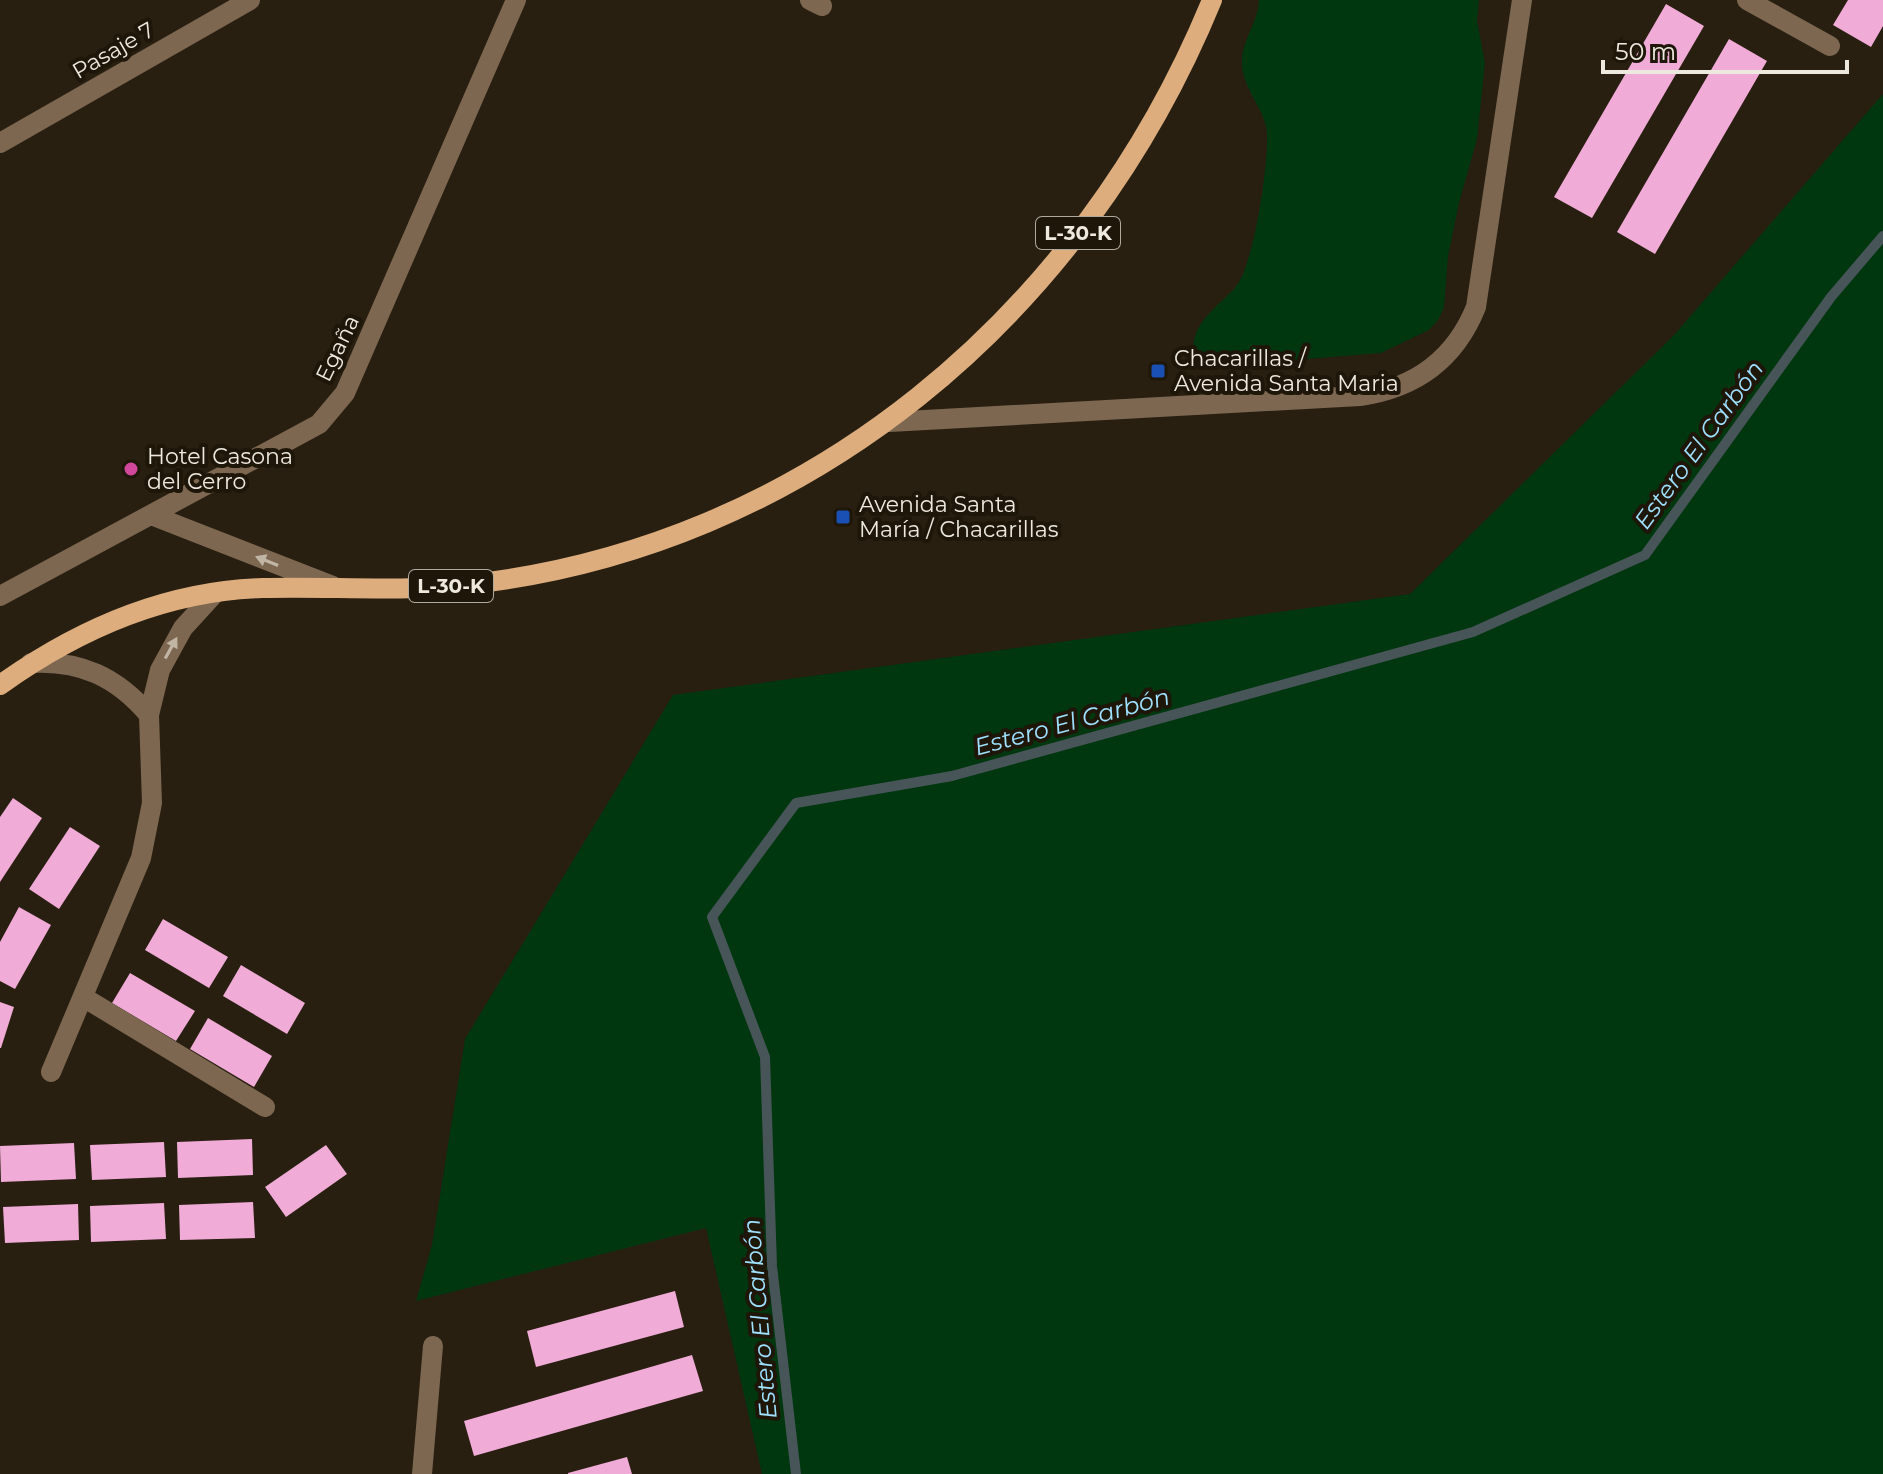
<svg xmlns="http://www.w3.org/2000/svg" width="1883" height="1474" viewBox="0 0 1883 1474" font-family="Montserrat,sans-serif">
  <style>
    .green { fill: #01370f }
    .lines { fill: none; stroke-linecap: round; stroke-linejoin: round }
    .stream { stroke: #475559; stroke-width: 10 }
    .building { fill: #f1abd7 }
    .minor { stroke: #7d6750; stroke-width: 20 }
    .major { stroke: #ddad7e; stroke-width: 20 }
    .oneway { fill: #c1b5a6 }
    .transit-dot { fill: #1a4fb4; stroke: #1e1608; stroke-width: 3 }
    .hotel-dot { fill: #d1479c; stroke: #1e1608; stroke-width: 3 }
    .labels { text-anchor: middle; stroke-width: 8; stroke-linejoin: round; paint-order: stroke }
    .shield { fill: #1e1608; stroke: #b0aa9e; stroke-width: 2 }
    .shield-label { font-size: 20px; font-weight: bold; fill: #eee9df }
    .street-label { font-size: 22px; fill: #eee9df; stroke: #1e1608 }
    .poi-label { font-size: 22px; fill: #eee9df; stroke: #1e1608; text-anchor: start }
    .water-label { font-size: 24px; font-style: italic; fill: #9fe1fe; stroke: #1e1608 }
  </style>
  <rect width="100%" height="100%" fill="#281f11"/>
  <!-- green -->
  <path class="green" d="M1259 0H1479L1477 21 1485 63 1477 139 1459 203 1448 256 1444 308 1438 320 1429 330 1381 353 1198 368C1183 332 1208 315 1231 292 1240 284 1245 270 1248 259 1257 235 1271 149 1266 126 1260 103 1243 88 1242 64 1241 40 1258 24 1259 0Z
    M1883 94V1474H762L706 1228 416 1301 432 1245 465 1039 673 695 1410 594 1674 335Z"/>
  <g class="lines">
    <!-- stream -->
    <path class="stream" d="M796 1474 772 1266 765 1057 712 917 796 803 952 776 1473 632 1645 555 1831 297 1883 236"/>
  </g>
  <!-- building -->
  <path class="building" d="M1848 0H1883V26L1871 47 1833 25Z
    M1666 4 1704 26 1592 218 1554 197Z
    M1729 39 1767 61 1655 254 1617 232Z
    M13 798 42 818 0 882V817Z
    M70 827 100 846 59 909 29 889Z
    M19 907 51 925 15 989 0 981V942Z
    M163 919 228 957 209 988 145 950Z
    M241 965 305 1003 287 1034 223 996Z
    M130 973 195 1011 176 1041 112 1003Z
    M0 1002 14 1007 1 1048H0Z
    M208 1018 272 1056 254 1087 190 1049Z
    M252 1139 253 1175 178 1178 177 1142Z
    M164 1142 166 1177 92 1180 90 1145Z
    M74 1143 76 1179 1 1182 0 1146Z
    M326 1145 347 1174 286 1217 265 1187Z
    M253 1202 255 1238 180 1240 179 1205Z
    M164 1203 166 1239 91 1242 90 1206Z
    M78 1204 79 1240 5 1243 3 1207Z
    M675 1291 684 1327 536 1367 527 1331Z
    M692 1355 703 1391 474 1456 464 1421Z
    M627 1457 632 1474H568V1473Z"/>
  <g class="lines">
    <!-- minor -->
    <path class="minor" d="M810 0 822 6
      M1747 0 1830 46
      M0 143 250 0
      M889 422 1360 396C1416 388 1455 359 1476 307L1522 0
      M151 515 333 586
      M0 596 319 424 345 393 516 0
      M31 663C80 660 117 677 149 715
      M83 997 265 1107
      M51 1072 141 858 152 803 149 715 160 670 183 628 215 593
      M422 1474 433 1346"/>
    <!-- major -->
    <path class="major" d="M0 685C77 630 165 591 262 588 329 586 396 592 463 585 806 549 1083 315 1212 0"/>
  </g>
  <!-- one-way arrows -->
  <defs><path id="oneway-solid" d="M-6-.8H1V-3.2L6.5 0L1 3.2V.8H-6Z" transform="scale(2)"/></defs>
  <g class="oneway">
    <use href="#oneway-solid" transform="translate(267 561) rotate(-158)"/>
    <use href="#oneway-solid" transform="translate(171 648) rotate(-61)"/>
  </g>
  <!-- markers -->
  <g class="transit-dot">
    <rect x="1150" y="363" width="16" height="16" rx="4"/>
    <rect x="835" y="509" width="16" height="16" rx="4"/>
  </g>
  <circle class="hotel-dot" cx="131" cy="469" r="8"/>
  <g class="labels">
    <!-- shield labels -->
    <g class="shield">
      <rect x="1036" y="217" width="84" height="32" rx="6"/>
      <rect x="409" y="570" width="84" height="32" rx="6"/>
    </g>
    <g class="shield-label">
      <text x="1078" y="240">L-30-K</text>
      <text x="451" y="593">L-30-K</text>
    </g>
    <!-- street labels -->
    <g class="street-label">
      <text transform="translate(113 50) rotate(-30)" y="8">Pasaje 7</text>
      <text transform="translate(337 348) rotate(-64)" y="8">Egaña</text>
    </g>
    <!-- poi labels -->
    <g class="poi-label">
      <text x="1174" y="366">Chacarillas /<tspan x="1174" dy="25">Avenida Santa Maria</tspan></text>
      <text x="147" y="464">Hotel Casona<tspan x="147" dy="25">del Cerro</tspan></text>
      <text x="859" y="512">Avenida Santa<tspan x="859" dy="25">María / Chacarillas</tspan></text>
    </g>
    <!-- water labels -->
    <g class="water-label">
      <text transform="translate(1699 445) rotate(-54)" y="8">Estero El Carbón</text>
      <text transform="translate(1072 722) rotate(-15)" y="8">Estero El Carbón</text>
      <text transform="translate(760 1319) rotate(-95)" y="8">Estero El Carbón</text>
    </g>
  </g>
  <!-- scale -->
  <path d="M1603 60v12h244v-12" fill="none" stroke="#eee9df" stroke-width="4"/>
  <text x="1615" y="60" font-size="24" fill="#eee9df" stroke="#1e1608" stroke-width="6" paint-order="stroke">50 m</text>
</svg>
